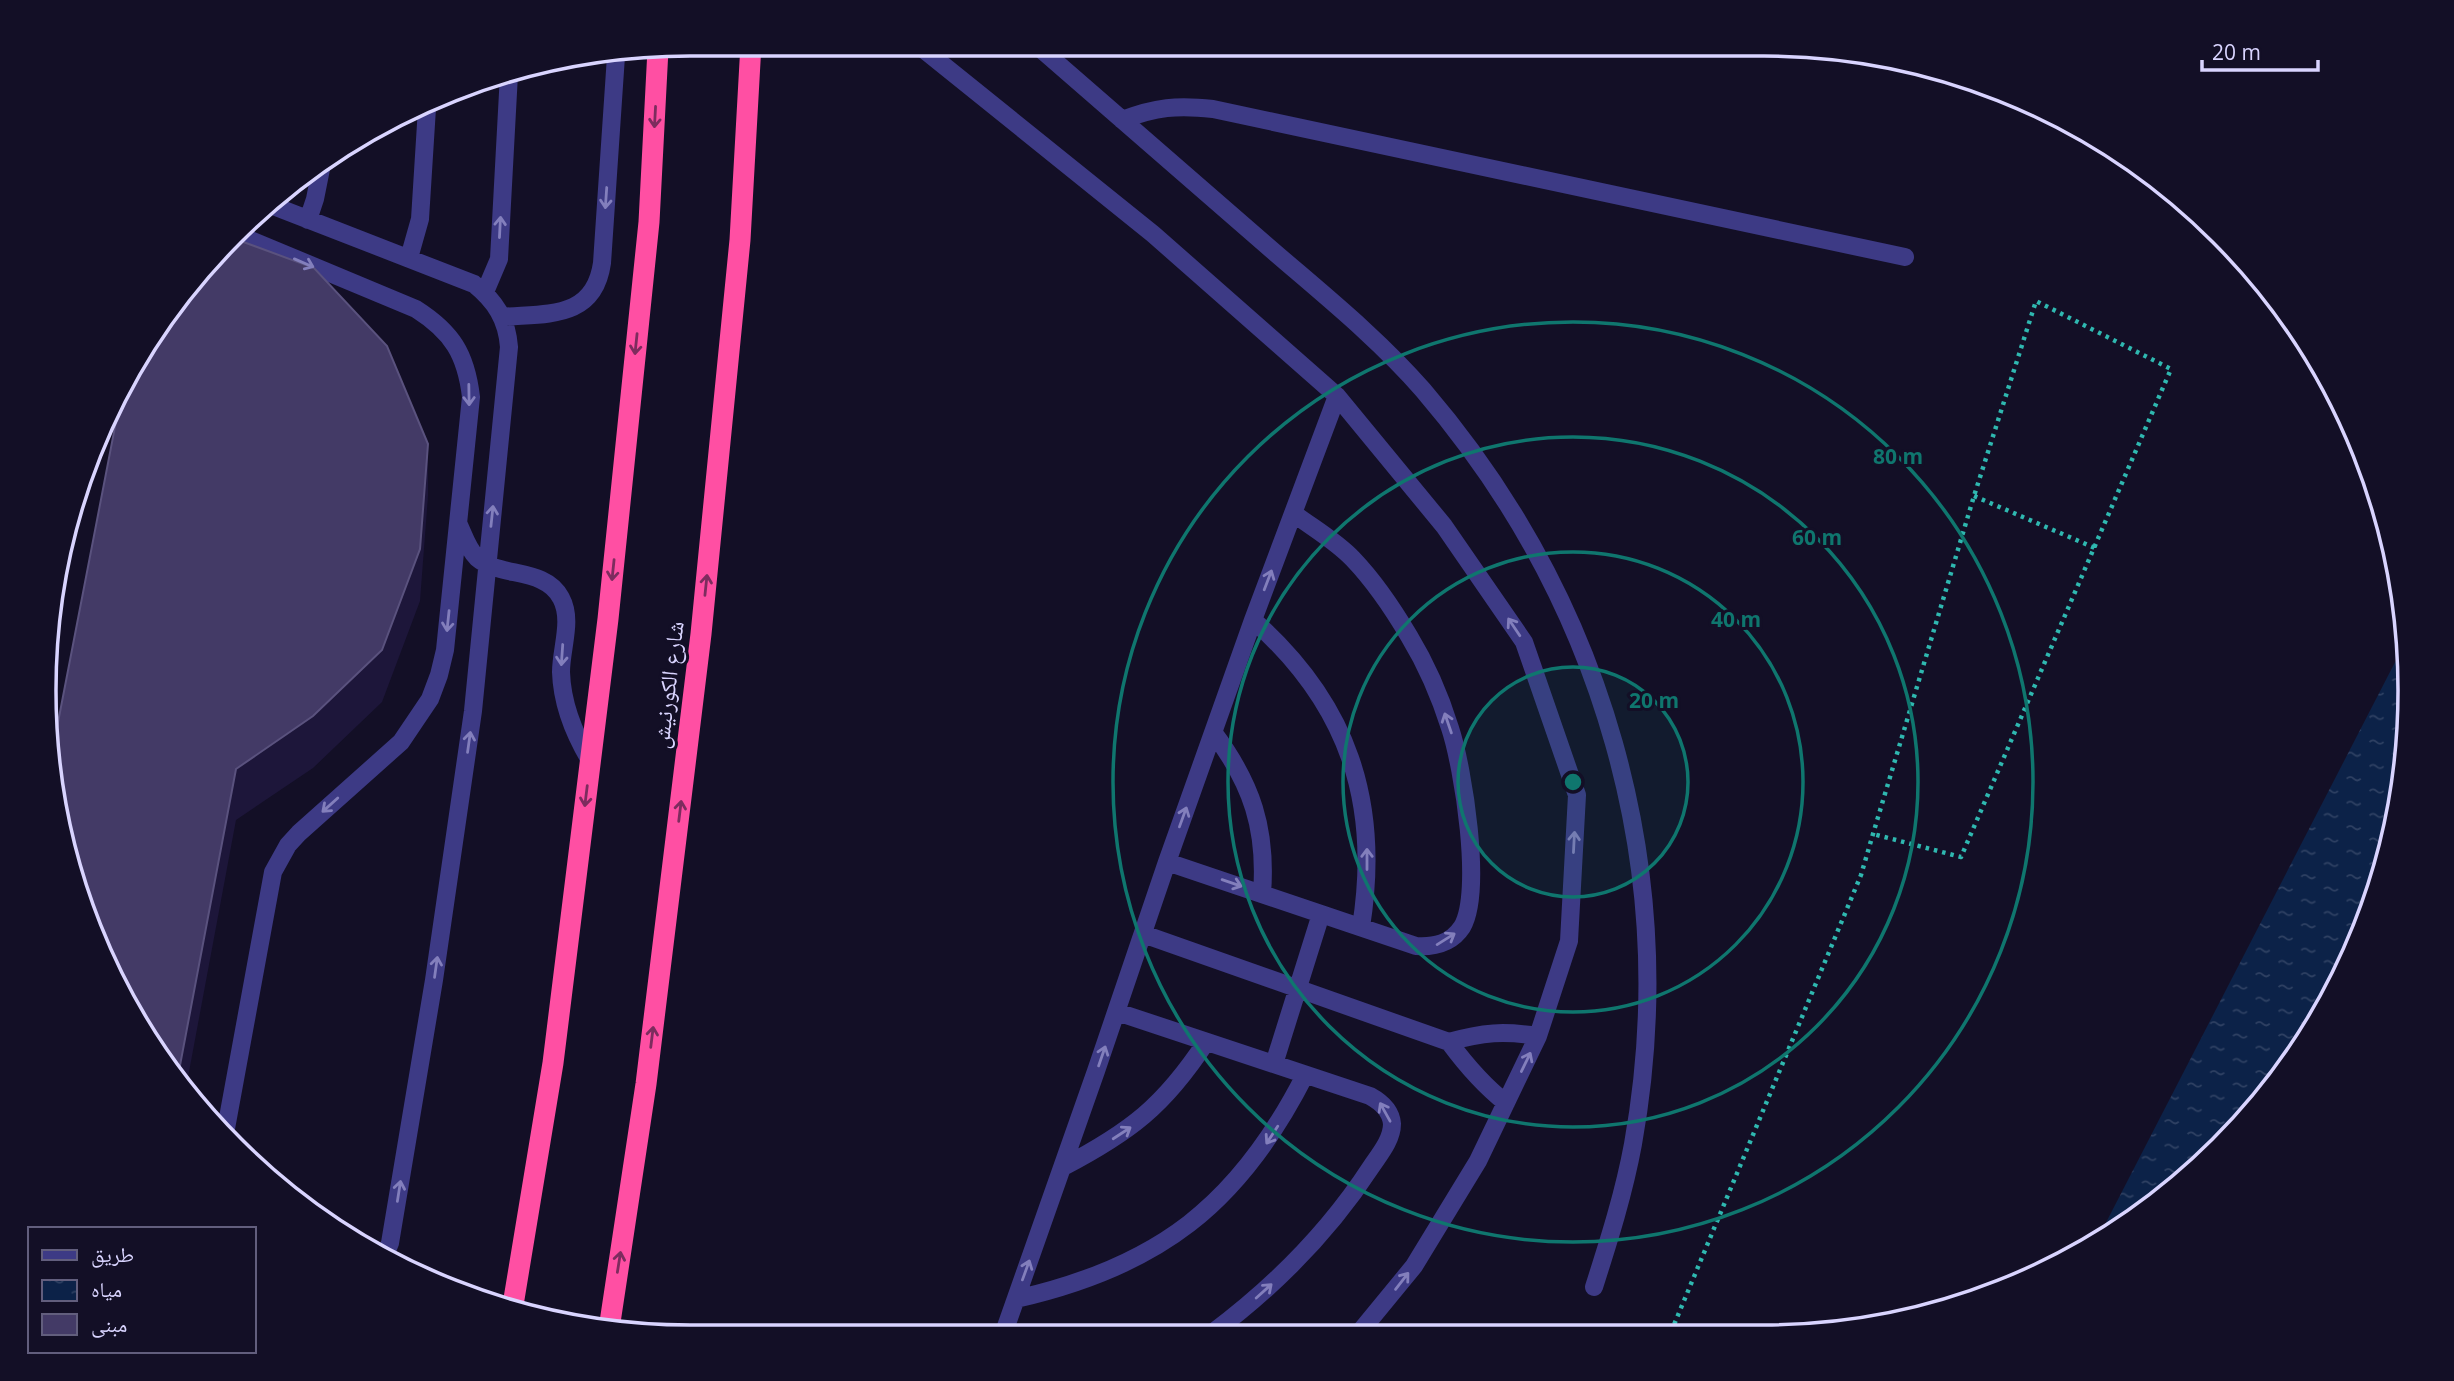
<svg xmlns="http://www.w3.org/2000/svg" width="2454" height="1381" viewBox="0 0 2454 1381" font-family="'Open Sans','Noto Naskh Arabic',sans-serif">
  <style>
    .water { fill: url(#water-ripples) }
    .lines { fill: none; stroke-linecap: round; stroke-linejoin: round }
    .path { stroke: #2fb8b0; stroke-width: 4.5; stroke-dasharray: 3.5 5; stroke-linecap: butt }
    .minor { stroke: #3d3a85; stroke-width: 18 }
    .highway { stroke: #ff4fa3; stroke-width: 21 }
    .shaded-wall { fill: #1d163a }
    .building { fill: #433a66; stroke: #5a527e; stroke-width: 2 }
    .oneway { stroke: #7d2c5e }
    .oneway2 { stroke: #837fbc }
    .ring { fill: none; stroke: #0f766e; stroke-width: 3.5 }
    .labels { text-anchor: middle; stroke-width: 6; stroke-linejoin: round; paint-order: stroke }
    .street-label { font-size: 23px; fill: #d9d4ff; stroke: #130f26 }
    .rim { fill: none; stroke: #d9d4ff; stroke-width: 3.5 }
    .centre { fill: #0f766e; stroke: #130f26; stroke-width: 3.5 }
    .ring-label { font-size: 21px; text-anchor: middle; font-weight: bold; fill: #0f766e; stroke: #130f26; stroke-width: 6; stroke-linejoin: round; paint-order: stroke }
  </style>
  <defs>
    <pattern id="water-ripples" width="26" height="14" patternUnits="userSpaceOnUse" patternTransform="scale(1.75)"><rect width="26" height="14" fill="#0c2248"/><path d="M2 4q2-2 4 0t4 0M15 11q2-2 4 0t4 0" fill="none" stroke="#2f4163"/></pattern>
  </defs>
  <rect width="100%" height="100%" fill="#130f26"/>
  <!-- water -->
  <path class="water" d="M2407 639 2405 775 2376 899 2323 1014 2221 1148 2122 1228 2096 1242Z"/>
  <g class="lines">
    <!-- path -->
    <path class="path" d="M1974 496 2095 548
      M1671 1332 1861 875 1873 834 1974 496 2036 301 2171 369 1961 857 1873 834"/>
    <!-- minor -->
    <path class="minor" d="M917 44 1153 234 1337 396 1444 526 1524 642 1577 795 1569 941 1538 1036 1478 1161 1414 1266 1359 1333
      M1035 44C1112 111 1188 177 1265 244 1319 291 1376 336 1423 390 1603 600 1682 870 1633 1144 1624 1193 1609 1240 1594 1287
      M1122 120C1156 107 1177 105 1213 109L1905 257
      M271 205 474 284C495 301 507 319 509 347L473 711 434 980 390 1243 384 1258
      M308 220 315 199 322 164
      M409 258 420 219 427 108
      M485 292 499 259 509 74
      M502 317C546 313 594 320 602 263L616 56
      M459 525C464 536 468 549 477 558 500 578 545 567 561 598 573 620 561 648 561 672 562 704 574 734 591 762
      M1253 620C1348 704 1381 802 1361 927
      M1213 732C1252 784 1267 829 1262 894
      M1167 862 1416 946C1434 947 1451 944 1462 927 1483 892 1463 767 1450 728 1440 696 1426 664 1409 636 1393 609 1374 581 1353 559 1336 541 1313 528 1293 513
      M1143 934 1449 1042C1466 1065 1483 1085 1506 1103
      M1117 1012 1370 1096C1381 1102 1391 1110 1392 1124 1392 1140 1379 1155 1371 1167 1328 1233 1274 1287 1211 1334
      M1449 1042C1483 1032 1504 1031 1538 1036
      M1274 1064 1321 914
      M225 1134 273 872 288 845 299 833 401 742 430 699 439 675 445 650 471 397C466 354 452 332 416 309L241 236
      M1063 1167C1130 1132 1164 1106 1206 1042
      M1016 1299C1158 1267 1239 1205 1305 1075
      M1003 1335 1096 1071 1167 862 1253 620 1337 396"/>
    <!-- highway -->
    <path class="highway" d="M512 1311 553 1063 608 619 649 222 658 49
      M609 1329 646 1084 701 634 740 240 751 44"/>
  </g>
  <!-- shaded-wall -->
  <path class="shaded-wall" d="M428 444V496L420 601 382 702 313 768 236 820 186 1088 178 1076 236 769Z"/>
  <!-- building -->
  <path class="building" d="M238 240 314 268 387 346 428 444 420 549 382 650 313 716 236 769 178 1076 93 938 45 733 55 738 119 406 153 331Z"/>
  <!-- one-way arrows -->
  <defs><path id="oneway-shaft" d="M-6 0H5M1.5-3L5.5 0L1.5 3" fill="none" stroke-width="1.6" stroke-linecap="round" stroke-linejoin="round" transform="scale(1.75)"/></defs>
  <g class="oneway">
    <use href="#oneway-shaft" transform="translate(655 117) rotate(93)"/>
    <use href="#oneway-shaft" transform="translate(636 344) rotate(96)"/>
    <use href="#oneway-shaft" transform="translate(613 570) rotate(96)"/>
    <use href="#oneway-shaft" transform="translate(706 585) rotate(-84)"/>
    <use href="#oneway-shaft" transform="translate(586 796) rotate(97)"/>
    <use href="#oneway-shaft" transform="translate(680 811) rotate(-83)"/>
    <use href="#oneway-shaft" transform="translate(652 1037) rotate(-83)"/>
    <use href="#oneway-shaft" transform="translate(619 1262) rotate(-81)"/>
  </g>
  <g class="oneway2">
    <use href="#oneway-shaft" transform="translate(606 198) rotate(94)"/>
    <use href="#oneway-shaft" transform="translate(500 227) rotate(-87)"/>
    <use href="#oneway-shaft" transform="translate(304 263) rotate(23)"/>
    <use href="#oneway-shaft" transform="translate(469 395) rotate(89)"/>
    <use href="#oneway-shaft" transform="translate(492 516) rotate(-84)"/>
    <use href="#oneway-shaft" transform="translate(1268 580) rotate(-69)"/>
    <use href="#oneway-shaft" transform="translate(448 621) rotate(96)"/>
    <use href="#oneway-shaft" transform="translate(1514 627) rotate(-124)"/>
    <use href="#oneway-shaft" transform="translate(562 655) rotate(94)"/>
    <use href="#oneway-shaft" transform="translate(1448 723) rotate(-109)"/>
    <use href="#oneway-shaft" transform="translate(469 742) rotate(-82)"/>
    <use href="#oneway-shaft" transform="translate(330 805) rotate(138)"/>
    <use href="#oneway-shaft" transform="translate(1183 817) rotate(-70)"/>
    <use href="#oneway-shaft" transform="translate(1574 842) rotate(-87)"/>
    <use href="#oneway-shaft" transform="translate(1367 859) rotate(-90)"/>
    <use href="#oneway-shaft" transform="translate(1232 883) rotate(19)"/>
    <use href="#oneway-shaft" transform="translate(1446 939) rotate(-32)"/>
    <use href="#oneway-shaft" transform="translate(436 967) rotate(-82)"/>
    <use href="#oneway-shaft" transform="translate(1102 1056) rotate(-71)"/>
    <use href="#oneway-shaft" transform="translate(1526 1062) rotate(-64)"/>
    <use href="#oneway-shaft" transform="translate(1385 1112) rotate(-119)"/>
    <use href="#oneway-shaft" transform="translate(1122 1133) rotate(-33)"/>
    <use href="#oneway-shaft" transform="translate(1272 1135) rotate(123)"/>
    <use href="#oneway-shaft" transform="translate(399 1191) rotate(-81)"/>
    <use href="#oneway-shaft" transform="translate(1026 1270) rotate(-70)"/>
    <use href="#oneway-shaft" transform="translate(1402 1281) rotate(-52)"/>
    <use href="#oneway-shaft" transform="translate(1264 1291) rotate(-42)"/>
  </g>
  <!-- distance rings -->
  <circle cx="1573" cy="782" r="115" fill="#0f766e" fill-opacity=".12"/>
  <g class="ring">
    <circle cx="1573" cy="782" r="115"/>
    <circle cx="1573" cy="782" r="230"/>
    <circle cx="1573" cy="782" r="345"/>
    <circle cx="1573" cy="782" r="460"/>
  </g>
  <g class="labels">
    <!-- street labels -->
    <g class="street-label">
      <text transform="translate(668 685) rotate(-83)" y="8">شارع الكورنيش</text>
    </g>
  </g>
  <!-- crop -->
  <path d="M0 0H2454V1381H0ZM690 56H1764A634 634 0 0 1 2398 690V691A634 634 0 0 1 1764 1325H690A634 634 0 0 1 56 691V690A634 634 0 0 1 690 56Z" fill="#130f26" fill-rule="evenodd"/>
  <path class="rim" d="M690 56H1764A634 634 0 0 1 2398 690V691A634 634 0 0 1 1764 1325H690A634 634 0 0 1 56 691V690A634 634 0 0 1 690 56Z"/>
  <circle cx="1573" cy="782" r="10" class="centre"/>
  <g class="ring-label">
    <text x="1898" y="464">80 m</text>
    <text x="1817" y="545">60 m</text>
    <text x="1736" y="627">40 m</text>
    <text x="1654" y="708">20 m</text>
  </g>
  <!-- legend -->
  <rect x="28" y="1227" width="228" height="126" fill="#130f26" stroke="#625e7d" stroke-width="2"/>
  <rect x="42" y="1250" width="35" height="10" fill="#3d3a85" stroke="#625e7d" stroke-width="2"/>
  <text x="91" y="1262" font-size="21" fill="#d9d4ff">طريق</text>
  <rect x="42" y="1280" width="35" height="21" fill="url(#water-ripples)" stroke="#625e7d" stroke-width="2"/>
  <text x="91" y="1297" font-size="21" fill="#d9d4ff">مياه</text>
  <rect x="42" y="1314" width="35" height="21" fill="#433a66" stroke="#625e7d" stroke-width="2"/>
  <text x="91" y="1332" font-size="21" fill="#d9d4ff">مبنى</text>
  <!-- scale -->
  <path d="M2202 60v10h116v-10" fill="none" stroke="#d9d4ff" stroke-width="3.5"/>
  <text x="2212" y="60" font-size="21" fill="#d9d4ff" stroke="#130f26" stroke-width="5" paint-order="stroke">20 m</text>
</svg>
